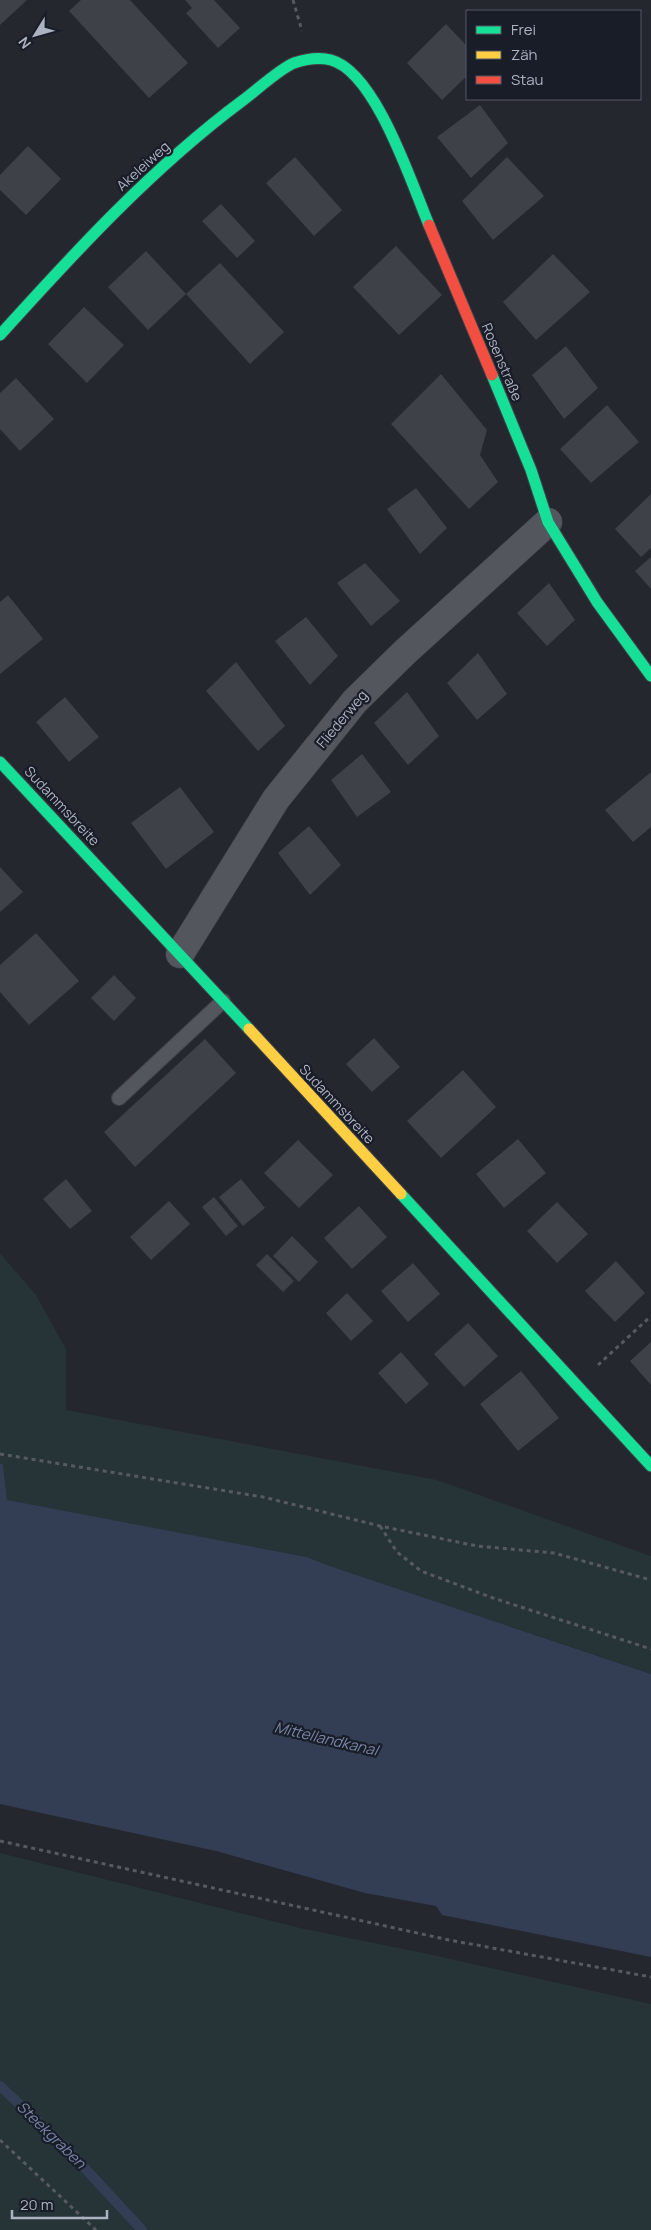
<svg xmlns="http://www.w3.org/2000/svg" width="651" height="2230" viewBox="0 0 651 2230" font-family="Manrope,sans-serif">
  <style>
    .green { fill: #263337 }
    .water { fill: #333d54 }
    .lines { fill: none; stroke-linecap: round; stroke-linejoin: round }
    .stream { stroke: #333d54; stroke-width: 10 }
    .building { fill: #3e4147 }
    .lane-casing { stroke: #404248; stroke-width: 16 }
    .street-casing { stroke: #404248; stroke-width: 29 }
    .fast-casing { stroke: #404248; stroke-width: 13 }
    .slow-casing { stroke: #404248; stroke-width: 13 }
    .jam-casing { stroke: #404248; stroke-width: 13 }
    .path { stroke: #585a61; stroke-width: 3; stroke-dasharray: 4 4; stroke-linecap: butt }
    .lane { stroke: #53565d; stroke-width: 14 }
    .street { stroke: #53565d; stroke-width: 28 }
    .fast { stroke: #16e098; stroke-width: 11 }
    .slow { stroke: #ffcf43; stroke-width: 11 }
    .jam { stroke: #f24e42; stroke-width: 11 }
    .labels { text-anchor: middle; stroke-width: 4.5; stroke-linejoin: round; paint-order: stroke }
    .street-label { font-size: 14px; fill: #adb2c1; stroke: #191d28 }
    .water-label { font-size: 15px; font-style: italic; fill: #7885a7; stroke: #191d28 }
  </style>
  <rect width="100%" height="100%" fill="#24272e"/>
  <!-- green -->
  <path class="green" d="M0 1253 36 1295 66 1349V1410L437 1480 651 1556V1674L330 1566 307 1557 7 1501 3 1464H0Z
    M0 1853 300 1928 433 1955 651 2004V2230H0Z"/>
  <!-- water -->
  <path class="water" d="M0 1464H3L7 1500 307 1557 330 1566 651 1674V1957L442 1915 436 1906 365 1893 216 1851 0 1804Z"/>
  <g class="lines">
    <!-- stream -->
    <path class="stream" d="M0 2086 67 2149 142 2230"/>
  </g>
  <!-- building -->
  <path class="building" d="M0 0H27L0 25Z
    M81 0H130L188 63 149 98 69 11Z
    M185 0H214L240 28 218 48 186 13 192 8Z
    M446 24 467 46V76L442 100 407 63Z
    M480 105 508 143 471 178 437 137Z
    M28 146 61 179 26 215 0 190V175Z
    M295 157 342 210 314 236 266 183Z
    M507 157 544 196 493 240 462 201Z
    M221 204 255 241 237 258 202 221Z
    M396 246 442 295 399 335 353 287Z
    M146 251 186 294 148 330 108 287Z
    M553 254 590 292 536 340 503 302Z
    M220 263 284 332 250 364 186 294Z
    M84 307 124 345 87 383 48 344Z
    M566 346 598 388 564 419 532 375Z
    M441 374 487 430 480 455 498 482 469 509 391 424Z
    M16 378 54 419 20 451 0 429V393Z
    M607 405 639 442 591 483 560 449Z
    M416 488 447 528 420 554 387 509Z
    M651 494V548L641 557 615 529Z
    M651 557V589L635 571Z
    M365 563 400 601 371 626 337 583Z
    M549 583 575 620 547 646 517 613Z
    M8 595 43 639 0 674V602Z
    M306 617 338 656 310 685 275 641Z
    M478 653 507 694 477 720 447 683Z
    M236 662 285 726 258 751 206 691Z
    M407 692 439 736 408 765 374 723Z
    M65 697 99 737 69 762 36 722Z
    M362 754 391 792 357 817 331 780Z
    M651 772V827L633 842 605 810Z
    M180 787 214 832 166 869 131 823Z
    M309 826 341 865 310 895 278 853Z
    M0 867 23 892 0 912Z
    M36 933 79 981 29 1025 0 992V965Z
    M114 975 136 998 114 1021 91 998Z
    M374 1038 400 1067 372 1092 346 1064Z
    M205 1039 236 1073 135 1167 104 1132Z
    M463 1070 496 1107 441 1158 407 1121Z
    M518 1139 546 1173 504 1208 476 1174Z
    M298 1140 333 1175 299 1208 264 1173Z
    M66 1179 92 1211 70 1229 43 1199Z
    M241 1179 265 1208 243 1226 219 1197Z
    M214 1197 238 1226 226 1236 202 1207Z
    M169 1201 190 1224 151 1260 130 1237Z
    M557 1202 588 1234 557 1263 527 1231Z
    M359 1206 387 1237 352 1269 324 1238Z
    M292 1236 318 1262 299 1282 273 1256Z
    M267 1254 294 1281 283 1292 256 1265Z
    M616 1261 645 1293 615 1322 585 1291Z
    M413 1263 440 1294 408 1322 381 1291Z
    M347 1293 373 1321 351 1341 326 1313Z
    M468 1323 498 1356 464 1387 434 1354Z
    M651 1342V1385L630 1361Z
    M401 1352 429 1384 406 1404 378 1373Z
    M521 1371 559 1418 518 1451 480 1404Z"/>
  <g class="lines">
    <!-- lane casing -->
    <g class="lane-casing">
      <path id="lane" d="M119 1098 223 1001"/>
    </g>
    <!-- street casing -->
    <g class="street-casing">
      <path id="street" d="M180 954 276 799 355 701 405 652 548 522"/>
    </g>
    <!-- fast casing -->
    <g class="fast-casing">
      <path id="fast" d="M0 335C75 252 152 168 242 101 256 91 279 69 294 63 306 59 319 57 331 60 376 72 412 185 429 225
        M492 375 531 470 548 522 597 602 651 676
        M0 762 249 1029
        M401 1194 651 1466"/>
    </g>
    <!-- slow casing -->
    <g class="slow-casing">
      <path id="slow" d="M249 1029 401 1194"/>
    </g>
    <!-- jam casing -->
    <g class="jam-casing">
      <path id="jam" d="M429 225 492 375"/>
    </g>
    <!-- path -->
    <path class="path" d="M293 0 302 31
      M598 1365 651 1316
      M0 1454 263 1497 380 1526 477 1546 554 1553 651 1580
      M380 1526 397 1552 421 1571 493 1598 651 1649
      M0 1841 449 1940 651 1977
      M0 2140 96 2230"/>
    <!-- lane -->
    <use href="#lane" class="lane"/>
    <!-- street -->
    <use href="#street" class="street"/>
    <!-- fast -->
    <use href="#fast" class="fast"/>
    <!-- slow -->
    <use href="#slow" class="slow"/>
    <!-- jam -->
    <use href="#jam" class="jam"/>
  </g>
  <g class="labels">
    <!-- street labels -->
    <g class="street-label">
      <text transform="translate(143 166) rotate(-42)" y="5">Akeleiweg</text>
      <text transform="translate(502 362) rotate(67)" y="5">Rosenstraße</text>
      <text transform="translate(342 719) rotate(-50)" y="5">Fliederweg</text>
      <text transform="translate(62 806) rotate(47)" y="5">Sudammsbreite</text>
      <text transform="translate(337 1104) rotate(47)" y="5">Sudammsbreite</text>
    </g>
    <!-- water labels -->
    <g class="water-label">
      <text transform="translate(326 1739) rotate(13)" y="5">Mittellandkanal</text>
      <text transform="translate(51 2135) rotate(44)" y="5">Steekgraben</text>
    </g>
  </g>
  <!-- legend -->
  <rect x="466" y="10" width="175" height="90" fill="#191d28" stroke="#545965"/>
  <rect x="476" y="26" width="25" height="8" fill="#16e098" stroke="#545965"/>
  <text x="511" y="35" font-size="15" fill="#adb2c1">Frei</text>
  <rect x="476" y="51" width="25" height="8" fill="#ffcf43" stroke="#545965"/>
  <text x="511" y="60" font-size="15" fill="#adb2c1">Zäh</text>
  <rect x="476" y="76" width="25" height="8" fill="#f24e42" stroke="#545965"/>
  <text x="511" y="85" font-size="15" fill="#adb2c1">Stau</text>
  <!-- north arrow -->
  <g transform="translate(35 35) rotate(233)" stroke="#191d28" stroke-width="4" paint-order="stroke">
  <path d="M0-4L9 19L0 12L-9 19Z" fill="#adb2c1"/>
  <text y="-8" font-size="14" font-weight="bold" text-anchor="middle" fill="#adb2c1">N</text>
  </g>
  <!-- scale -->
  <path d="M12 2210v8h95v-8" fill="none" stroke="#adb2c1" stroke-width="2.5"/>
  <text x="20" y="2210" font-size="15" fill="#adb2c1" stroke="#191d28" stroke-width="4" paint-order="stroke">20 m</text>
</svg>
